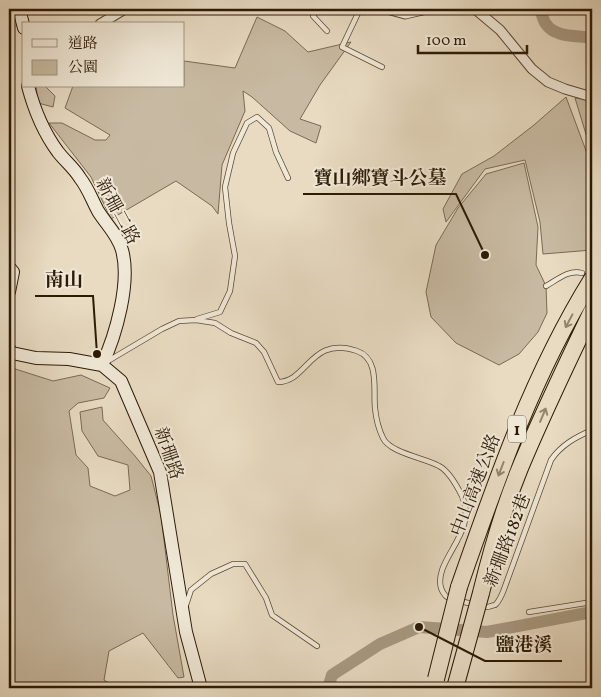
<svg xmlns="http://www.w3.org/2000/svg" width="601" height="697" viewBox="0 0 601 697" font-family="Vollkorn,'Noto Serif TC',serif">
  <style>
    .green { fill: #c8baa2; stroke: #7a6a54 }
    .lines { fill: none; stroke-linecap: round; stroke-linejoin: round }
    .river { stroke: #a89982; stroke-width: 12 }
    .lane-casing { stroke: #5b4a34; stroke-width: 6 }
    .street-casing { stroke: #5b4a34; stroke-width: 11 }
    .secondary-casing { stroke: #2c1a05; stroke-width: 14 }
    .highway-casing { stroke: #2c1a05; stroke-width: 18 }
    .lane { stroke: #f0e8d7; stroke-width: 4.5 }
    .street { stroke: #f0e8d7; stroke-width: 9 }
    .secondary { stroke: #f0e8d7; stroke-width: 12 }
    .highway { stroke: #e8dbc2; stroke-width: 16 }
    .highway-bridge-casing { stroke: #2c1a05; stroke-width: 18; stroke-linecap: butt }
    .highway-bridge { stroke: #e8dbc2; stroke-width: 16 }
    .oneway { stroke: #93846d }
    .labels { text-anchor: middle; stroke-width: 4; stroke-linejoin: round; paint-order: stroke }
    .shield { fill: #f0e8d7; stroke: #675844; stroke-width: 1 }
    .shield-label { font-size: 16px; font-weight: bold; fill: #2c1a05 }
    .street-label { font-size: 18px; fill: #2c1a05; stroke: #f0e8d7 }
    .leader { fill: none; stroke: #2c1a05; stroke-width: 2 }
    .callout-dot { fill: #2c1a05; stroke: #f0e8d7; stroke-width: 2 }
    .callout-label { font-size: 19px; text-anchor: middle; font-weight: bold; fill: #2c1a05; stroke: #f0e8d7; stroke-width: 4; stroke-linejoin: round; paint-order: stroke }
  </style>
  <rect width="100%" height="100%" fill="#e8dbc2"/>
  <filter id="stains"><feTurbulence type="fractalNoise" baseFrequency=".004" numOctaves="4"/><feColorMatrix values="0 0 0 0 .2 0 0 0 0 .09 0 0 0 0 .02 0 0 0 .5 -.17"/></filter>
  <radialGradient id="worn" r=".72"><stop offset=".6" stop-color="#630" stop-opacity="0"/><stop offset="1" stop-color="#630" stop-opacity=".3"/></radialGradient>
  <!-- green -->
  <path class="green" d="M257 17 285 31 308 52 351 42 320 85 300 119 321 126 316 143 290 131 252 97 243 91 245 111 222 165 218 214 212 206 176 181 111 219 91 177 49 123H62L95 140H106L110 135 65 108 73 86H184V61L235 68Z
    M36 86H45L55 96 53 107 38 103Z
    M566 97 591 164 588 179 592 180V250L543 254 540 222 525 160 485 169 446 222 443 209 462 174 494 156 534 125Z
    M575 98 592 100V154Z
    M524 163 538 227 536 265 546 286 547 313 538 332 519 354 499 365 456 343 431 317 426 292 436 245 458 208 486 174Z
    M9 367 53 381 81 375 110 388 104 398 78 403 69 411 76 455 88 468 90 486 115 496 130 490 128 465 98 456 82 431 80 412 102 407 103 420 135 456 151 476 161 515 173 615 184 677 178 678 143 633 109 651 104 680 117 688H14L9 678Z"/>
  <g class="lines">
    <!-- river -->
    <path class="river" d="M540 9C542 14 543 20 546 24 555 38 578 35 592 38
      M328 688 332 675 380 644 419 627 487 632 592 612"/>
    <!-- lane casing -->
    <g class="lane-casing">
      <path id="lane" d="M318 9 313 16 327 31
        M360 9 342 47 382 67
        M546 286C557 280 569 269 582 273
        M197 319 220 312 230 291 235 256 229 223 225 187 233 153 247 123 257 117 269 128 276 152 288 178
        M108 361 162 329 179 321 196 320 215 323 231 333 256 343 264 352 278 382C308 382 310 335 357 351 380 359 373 390 375 408 376 418 378 428 383 438 390 453 425 458 439 466 449 471 457 486 462 496 479 532 433 560 441 588 442 591 445 596 447 597 450 599 484 607 488 607 488 607 494 605 495 605 499 602 501 596 503 592L551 460C561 445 576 437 592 430
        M186 605 191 590 211 574 233 564H245L266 598 272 615 317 646
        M529 612 592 602"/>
    </g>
    <!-- street casing -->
    <g class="street-casing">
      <path id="street" d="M387 9 405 14 427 9
        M475 9 500 30 532 69 548 82 565 89 592 97
        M100 24 125 9"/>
    </g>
    <!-- secondary casing -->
    <g class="secondary-casing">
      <path id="secondary" d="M19 9 24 28
        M28 86C34 109 44 133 58 152 65 161 74 168 80 178 88 188 92 200 98 211 106 224 118 235 122 250 131 282 116 335 102 365
        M9 267 13 272 9 292
        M9 349 12 353 36 358 69 359 102 365 121 381 160 472 186 632 201 688"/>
    </g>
    <!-- highway casing -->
    <g class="highway-casing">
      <path id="highway" d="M459 587C496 481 533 374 592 279
        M481 593C491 552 504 507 520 468 542 415 567 363 592 311"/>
    </g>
    <!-- lane -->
    <use href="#lane" class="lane"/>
    <!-- street -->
    <use href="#street" class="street"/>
    <!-- secondary -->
    <use href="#secondary" class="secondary"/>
    <!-- highway -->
    <use href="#highway" class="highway"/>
    <!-- highway-bridge casing -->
    <g class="highway-bridge-casing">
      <path id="highway-bridge" d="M436 679 459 587
        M455 688 481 593"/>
    </g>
    <!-- highway-bridge -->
    <use href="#highway-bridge" class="highway-bridge"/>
  </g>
  <!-- one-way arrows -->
  <defs><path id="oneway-shaft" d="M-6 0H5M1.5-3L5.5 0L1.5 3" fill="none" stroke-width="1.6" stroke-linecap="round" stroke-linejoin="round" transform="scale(1.25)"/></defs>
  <g class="oneway">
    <use href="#oneway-shaft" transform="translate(569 321) rotate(118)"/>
    <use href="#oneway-shaft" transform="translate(543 415) rotate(-67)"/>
    <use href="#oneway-shaft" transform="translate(501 469) rotate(111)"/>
  </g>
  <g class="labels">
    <!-- shield labels -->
    <rect class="shield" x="508" y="415.5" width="18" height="27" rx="4"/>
    <g class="shield-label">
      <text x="517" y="435">1</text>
    </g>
    <!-- street labels -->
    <g class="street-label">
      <text transform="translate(118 211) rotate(62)" y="6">新珊二路</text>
      <text transform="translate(169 453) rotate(71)" y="6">新珊路</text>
      <text transform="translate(475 485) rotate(-69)" y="6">中山高速公路</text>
      <text transform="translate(507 540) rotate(-69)" y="6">新珊路182巷</text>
    </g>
  </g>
  <!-- callouts -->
  <path class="leader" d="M485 255L456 194H303M97 354L93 296H35M419 627L485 661H562"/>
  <g class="callout-dot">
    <circle cx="485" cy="255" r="5"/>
    <circle cx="97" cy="354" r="5"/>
    <circle cx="419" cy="627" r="5"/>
  </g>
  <g class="callout-label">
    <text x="380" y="184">寶山鄉寶斗公墓</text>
    <text x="64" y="286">南山</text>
    <text x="524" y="651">鹽港溪</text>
  </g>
  <!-- margin -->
  <rect width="601" height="697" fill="none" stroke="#e8dbc2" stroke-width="30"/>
  <rect x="10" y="10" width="581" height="677" fill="none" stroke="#2c1a05" stroke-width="2.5"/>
  <rect x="15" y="15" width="571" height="667" fill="none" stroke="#2c1a05"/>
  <!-- legend -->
  <rect x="22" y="22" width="162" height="65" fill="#f0e8d7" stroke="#a29683"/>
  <rect x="32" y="39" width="25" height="8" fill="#f0e8d7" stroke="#a29683"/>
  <text x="68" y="48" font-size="15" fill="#2c1a05">道路</text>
  <rect x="32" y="60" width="25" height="15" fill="#c8baa2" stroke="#a29683"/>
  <text x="68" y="72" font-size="15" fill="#2c1a05">公園</text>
  <!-- scale -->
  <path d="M418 45v8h109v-8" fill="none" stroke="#2c1a05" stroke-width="2.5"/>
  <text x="426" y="45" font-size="15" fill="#2c1a05" stroke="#f0e8d7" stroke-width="4" paint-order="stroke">100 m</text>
  <rect width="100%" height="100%" filter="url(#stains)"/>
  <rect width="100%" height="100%" fill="url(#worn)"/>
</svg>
